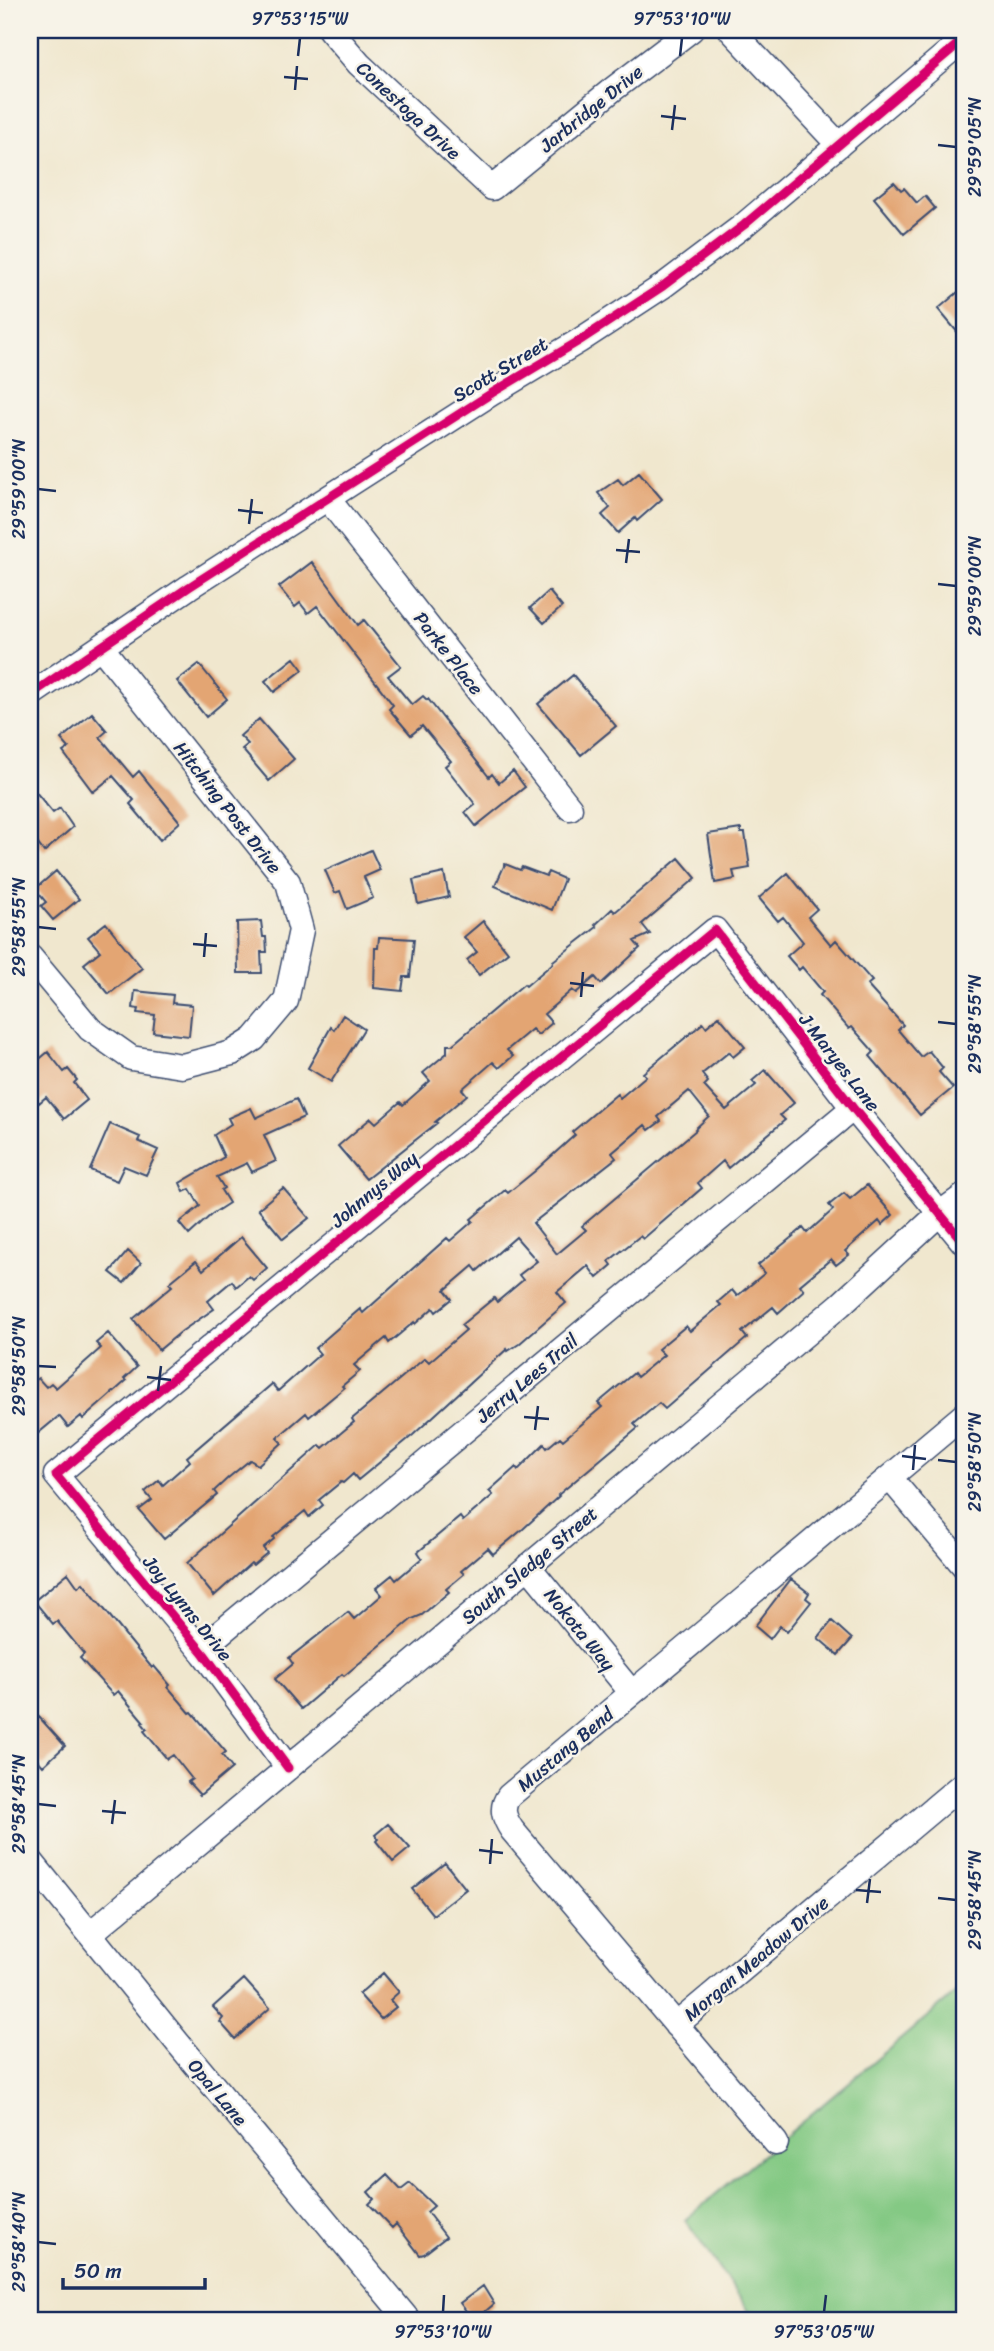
<svg xmlns="http://www.w3.org/2000/svg" width="994" height="2351" viewBox="0 0 994 2351" font-family="Sriracha,sans-serif">
  <style>
    .green { fill: #84c984; stroke: #507c71; stroke-width: 2 }
    .building { fill: #e3a573; fill-rule: evenodd }
    .lines { fill: none; stroke-linecap: round; stroke-linejoin: round }
    .minor-casing { stroke: #3b4b6f; stroke-width: 27 }
    .minor { stroke: #fff; stroke-width: 24 }
    .cycleway-casing { stroke: #f7f3e8; stroke-width: 13 }
    .cycleway { stroke: #d6006c; stroke-width: 9 }
    .ticks { fill: none; stroke: #1b2f5e; stroke-width: 2.5 }
    .labels { text-anchor: middle; stroke-width: 5; stroke-linejoin: round; paint-order: stroke }
    .street-label { font-size: 19px; fill: #1b2f5e; stroke: #f7f3e8 }
    .neatline { fill: none; stroke: #1b2f5e; stroke-width: 2.5 }
    .ticks-label { font-size: 18px; text-anchor: middle; fill: #1b2f5e }
  </style>
  <rect width="100%" height="100%" fill="#f7f3e8"/>
  <filter id="ink" filterUnits="userSpaceOnUse"><feTurbulence type="fractalNoise" baseFrequency=".0143" numOctaves="2"/><feDisplacementMap in="SourceGraphic" scale="14" xChannelSelector="R" yChannelSelector="G"/><feConvolveMatrix kernelMatrix="1 2 1 2 8 2 1 2 1" color-interpolation-filters="sRGB"/></filter>
  <filter id="wash" filterUnits="userSpaceOnUse"><feTurbulence type="fractalNoise" baseFrequency=".00686" numOctaves="4" result="noise"/><feDisplacementMap in="SourceGraphic" scale="28" xChannelSelector="R" yChannelSelector="G"/><feGaussianBlur stdDeviation="1.57" result="paint"/><feColorMatrix in="noise" values="0 0 0 0 0 0 0 0 0 0 0 0 0 0 0 0 0 1.4 0 .05"/><feComposite in="paint" operator="in"/></filter>
  <g filter="url(#wash)">
    <rect width="100%" height="100%" fill="#f0e7ce"/>
    <!-- green -->
    <path class="green" d="M964 1986V2321H756L685 2220Z"/>
    <g id="blocks">
      <!-- building -->
      <path class="building" d="M894 182 901 190 904 188 917 203 925 196 935 208 904 234 874 198Z
        M964 287V340L938 309Z
        M639 472 662 499 637 521 635 518 618 533 602 515 610 508 598 493 618 479 623 485Z
        M312 562 358 625 364 620 401 666 388 676 412 705 423 696 427 700 428 699 489 777 492 774 499 783 513 771 525 787 476 826 465 812 475 804 445 766 451 761 422 726 411 735 389 709 393 705 317 606 308 613 300 603 295 607 279 587Z
        M549 591 562 607 544 623 530 608Z
        M294 658 303 670 274 692 265 681Z
        M199 664 227 699 206 717 177 681Z
        M573 675 616 726 581 755 538 704Z
        M92 713 107 731 100 737 133 777 139 771 180 822 160 840 130 804 134 800 113 776 93 792 63 752 69 748 61 739Z
        M259 719 294 759 269 781 242 749 248 744 240 736Z
        M30 785 53 813 60 808 73 827 44 852 30 833Z
        M741 829V833H745L750 868 733 871 735 879 715 883 708 834Z
        M371 850 380 870 364 877 373 898 347 909 340 891 335 893 325 870Z
        M679 858 696 878 642 924 650 934 634 941 640 948 601 984 595 977 576 993 572 990 544 1014 552 1023 538 1035 532 1029 507 1050 513 1056 499 1068 493 1062 462 1089 467 1095 435 1122 437 1123 366 1179 338 1146 371 1118 376 1123 400 1102 403 1105 430 1081 423 1073 447 1053V1045H452L524 984 526 986 552 964 553 961 597 927 595 925 612 909 615 912Z
        M505 864 520 870 522 867 546 876 548 872 564 879 552 910 495 886Z
        M56 871 79 899 53 920 41 906 46 902 35 889Z
        M444 873 449 897 418 904 413 880Z
        M788 873 817 909 808 917 831 945 836 940 872 981 867 985 903 1025 898 1030 921 1057 929 1051 943 1068 939 1072 953 1088 920 1115 870 1056 874 1052 852 1027 849 1029 820 995 823 992 802 967 799 970 787 956 803 942 783 917 778 921 759 898Z
        M261 921 263 937H266L267 952H261L262 973H238L237 922Z
        M483 921 508 952 479 975 467 960 477 952 464 937Z
        M106 923 142 968 109 994 84 964 100 951 88 937Z
        M379 937 414 939 410 977H404L402 991 374 988 375 948H378Z
        M135 991 173 995 172 1003 192 1005 189 1036 153 1032 155 1015 137 1013 138 1009 133 1008Z
        M343 1015 364 1029 331 1082 308 1068 331 1027 334 1030Z
        M719 1016 745 1047 733 1057 729 1052 702 1074 708 1082 704 1086 726 1110 756 1085 752 1081 765 1070 794 1103 780 1115 785 1120 728 1168 723 1161 698 1183 702 1188 643 1239 640 1236 609 1261 612 1265 597 1278 588 1266 557 1292 566 1303 519 1344 508 1351 507 1349 413 1435 358 1480 353 1474 343 1483 341 1482 319 1500 323 1505 309 1517 305 1511 273 1537 274 1539 263 1548 267 1553 253 1565 251 1563 214 1596 187 1563 320 1445 323 1448 354 1422 352 1419 425 1358 429 1362 466 1330 461 1325 494 1298 497 1302 523 1280 519 1275 537 1261 516 1237 477 1271 473 1266 445 1290 452 1299 436 1312 433 1308 415 1324 414 1322 389 1343 386 1338 354 1365 360 1371 342 1386 344 1388 309 1417 306 1413 277 1438 282 1443 258 1465 250 1460 228 1478 214 1491 217 1495 164 1539 139 1510 152 1500 145 1492 159 1480 163 1485 190 1461 187 1457 272 1384 278 1391 320 1354 315 1348 346 1321 360 1309 363 1313 447 1238 450 1241 473 1221 471 1219 505 1190 508 1193 535 1171 575 1135 572 1132 617 1094 620 1098 646 1076 643 1073 703 1023 706 1027ZM689 1091 709 1116 695 1129 696 1130 582 1226 586 1230 557 1254 533 1223 616 1158 612 1153 645 1125 649 1130 661 1121 658 1117Z
        M48 1052 64 1072 68 1069 77 1080 74 1083 87 1100 64 1119 46 1097 39 1103 30 1092V1067Z
        M296 1099 304 1117 264 1135 276 1161 252 1172 247 1163 217 1177 224 1188 221 1190 229 1203 212 1214 189 1235 179 1223 200 1206 190 1189 184 1192 180 1183 224 1157 214 1135 231 1124 228 1118 251 1108 256 1118Z
        M110 1124 140 1137 138 1141 158 1150 146 1175 124 1166 117 1181 90 1170Z
        M867 1185 893 1215 882 1225 879 1221 845 1251 849 1255 836 1265 831 1259 800 1285 804 1290 778 1313 773 1307 742 1332 747 1338 665 1409 659 1403 634 1424 638 1428 558 1495 559 1496 523 1529 493 1554 488 1548 461 1571 464 1574 446 1589 449 1592 422 1615 412 1619 344 1676 342 1674 301 1709 275 1679 293 1664 289 1658 348 1612 354 1619 382 1595 376 1588 392 1575 396 1580 422 1558 418 1552 460 1517 463 1521 493 1495 489 1491 516 1467 518 1470 544 1444 547 1448 560 1437 563 1440 602 1407 598 1403 634 1373 637 1377 664 1355 658 1349 686 1326 690 1331 721 1305 718 1302 732 1290 737 1296 765 1273 758 1265 803 1228 807 1233 833 1210 829 1205 844 1193 850 1199Z
        M283 1188 309 1218 283 1239 258 1209Z
        M241 1237 267 1268 253 1280 249 1276 236 1287 232 1281 208 1301 214 1309 182 1331 159 1350 133 1319 172 1286 169 1283 196 1261 203 1270Z
        M128 1251 141 1263 124 1283 110 1272Z
        M108 1333 137 1367 124 1379 126 1381 83 1419 81 1416 68 1427 59 1416 30 1440V1384L38 1378 46 1387 51 1383 56 1388 101 1348 96 1343Z
        M68 1573 78 1587 83 1583 152 1668 154 1666 170 1685 168 1687 190 1713 192 1712 226 1752 222 1755 232 1768 200 1795 188 1782 192 1779 173 1755 167 1759 144 1731 147 1729 142 1723 144 1722 118 1691 113 1695 80 1658 84 1654 57 1621 53 1624 34 1601Z
        M791 1579 809 1593 806 1598 811 1602 787 1632 780 1626 770 1639 755 1626Z
        M832 1621 852 1639 838 1655 818 1638Z
        M39 1717 65 1746 43 1766 30 1751V1726Z
        M388 1824 410 1848 393 1862 376 1841 378 1839 375 1835Z
        M445 1863 466 1889 433 1915 412 1889Z
        M383 1973 399 1992 390 2000 396 2007 381 2019 359 1994Z
        M244 1979 270 2008 235 2039 220 2022 223 2018 213 2007Z
        M387 2175 401 2190 410 2183 434 2206 427 2212 446 2237 424 2254 420 2255 396 2224 392 2228 369 2204 374 2199 368 2192Z
        M483 2286 494 2304 474 2321 460 2303Z"/>
    </g>
  </g>
  <g filter="url(#ink)">
    <use href="#blocks" fill-opacity="0" stroke="#3b4b6f" stroke-width="2"/>
    <g class="lines">
      <!-- minor casing -->
      <g class="minor-casing">
        <path id="minor" d="M330 30 359 64 492 188 612 90 691 30
          M731 30 839 145
          M328 499 570 808
          M30 695 189 587 492 393 579 341 663 286 744 225 964 39
          M30 957 90 1029 131 1058 182 1066 232 1053 254 1039 286 1001 301 930 288 882 101 647
          M890 1478 964 1566
          M528 1566 632 1693
          M201 1649 853 1108
          M288 1768 204 1654 56 1475 715 930 853 1108 964 1243
          M30 1860 177 2042 409 2321
          M91 1933 840 1305 939 1214 964 1196
          M676 2025 964 1783
          M776 2143 512 1830C504 1818 500 1808 509 1796L964 1415"/>
      </g>
      <!-- minor -->
      <use href="#minor" class="minor"/>
      <!-- cycleway casing -->
      <g class="cycleway-casing">
        <path id="cycleway" d="M30 695 189 587 492 393 579 341 663 286 744 225 964 39
          M288 1768 204 1654 56 1475 715 930 853 1108 964 1243"/>
      </g>
      <!-- cycleway -->
      <use href="#cycleway" class="cycleway"/>
    </g>
  </g>
  <!-- ticks -->
  <path class="ticks" d="M298 56 300 38M680 56 682 38M284 77 308 79M295 90 297 66M661 116 686 119M672 130 675 105M938 145 956 147M38 489 56 491M238 510 263 513M249 524 252 499M616 550 640 552M626 563 629 539M938 584 956 586M38 927 56 929M193 944 217 946M204 957 206 933M570 983 594 986M581 997 583 972M938 1022 956 1024M38 1366 56 1367M147 1377 171 1380M158 1391 161 1366M524 1417 549 1419M535 1430 538 1406M902 1456 926 1459M938 1460 956 1462M913 1470 915 1445M38 1804 56 1806M102 1811 126 1813M112 1824 115 1800M479 1850 503 1853M490 1864 492 1839M856 1890 881 1892M938 1898 956 1900M867 1903 870 1879M38 2242 56 2244M443 2312 444 2295M824 2312 826 2295"/>
  <g class="labels">
    <!-- street labels -->
    <g class="street-label">
      <text transform="translate(591 108) rotate(-39)" y="7">Jarbridge Drive</text>
      <text transform="translate(409 110) rotate(43)" y="7">Conestoga Drive</text>
      <text transform="translate(500 369) rotate(-31)" y="7">Scott Street</text>
      <text transform="translate(449 653) rotate(52)" y="7">Parke Place</text>
      <text transform="translate(228 807) rotate(52)" y="7">Hitching Post Drive</text>
      <text transform="translate(840 1062) rotate(52)" y="7">J Maryes Lane</text>
      <text transform="translate(374 1189) rotate(-40)" y="7">Johnnys Way</text>
      <text transform="translate(527 1378) rotate(-40)" y="7">Jerry Lees Trail</text>
      <text transform="translate(529 1565) rotate(-40)" y="7">South Sledge Street</text>
      <text transform="translate(188 1608) rotate(51)" y="7">Joy Lynns Drive</text>
      <text transform="translate(580 1629) rotate(51)" y="7">Nokota Way</text>
      <text transform="translate(565 1749) rotate(-40)" y="7">Mustang Bend</text>
      <text transform="translate(756 1958) rotate(-40)" y="7">Morgan Meadow Drive</text>
      <text transform="translate(218 2092) rotate(50)" y="7">Opal Lane</text>
    </g>
  </g>
  <!-- margin -->
  <rect width="994" height="2351" fill="none" stroke="#f7f3e8" stroke-width="77"/>
  <!-- scale -->
  <path d="M63 2278v10h142v-10" fill="none" stroke="#1b2f5e" stroke-width="3.5"/>
  <text x="74" y="2278" font-size="21" fill="#1b2f5e" stroke="#f7f3e8" stroke-width="5" paint-order="stroke">50 m</text>
  <rect x="38" y="38" width="918" height="2274" class="neatline"/>
  <g class="ticks-label">
    <text x="300" y="25">97°53'15"W</text>
    <text x="682" y="25">97°53'10"W</text>
    <text transform="translate(975 147) rotate(-90)" y="6">29°59'05"N</text>
    <text transform="translate(19 489) rotate(-90)" y="6">29°59'00"N</text>
    <text transform="translate(975 586) rotate(-90)" y="6">29°59'00"N</text>
    <text transform="translate(19 927) rotate(-90)" y="6">29°58'55"N</text>
    <text transform="translate(975 1024) rotate(-90)" y="6">29°58'55"N</text>
    <text transform="translate(19 1366) rotate(-90)" y="6">29°58'50"N</text>
    <text transform="translate(975 1462) rotate(-90)" y="6">29°58'50"N</text>
    <text transform="translate(19 1804) rotate(-90)" y="6">29°58'45"N</text>
    <text transform="translate(975 1900) rotate(-90)" y="6">29°58'45"N</text>
    <text transform="translate(19 2242) rotate(-90)" y="6">29°58'40"N</text>
    <text x="443" y="2338">97°53'10"W</text>
    <text x="824" y="2338">97°53'05"W</text>
  </g>
</svg>
